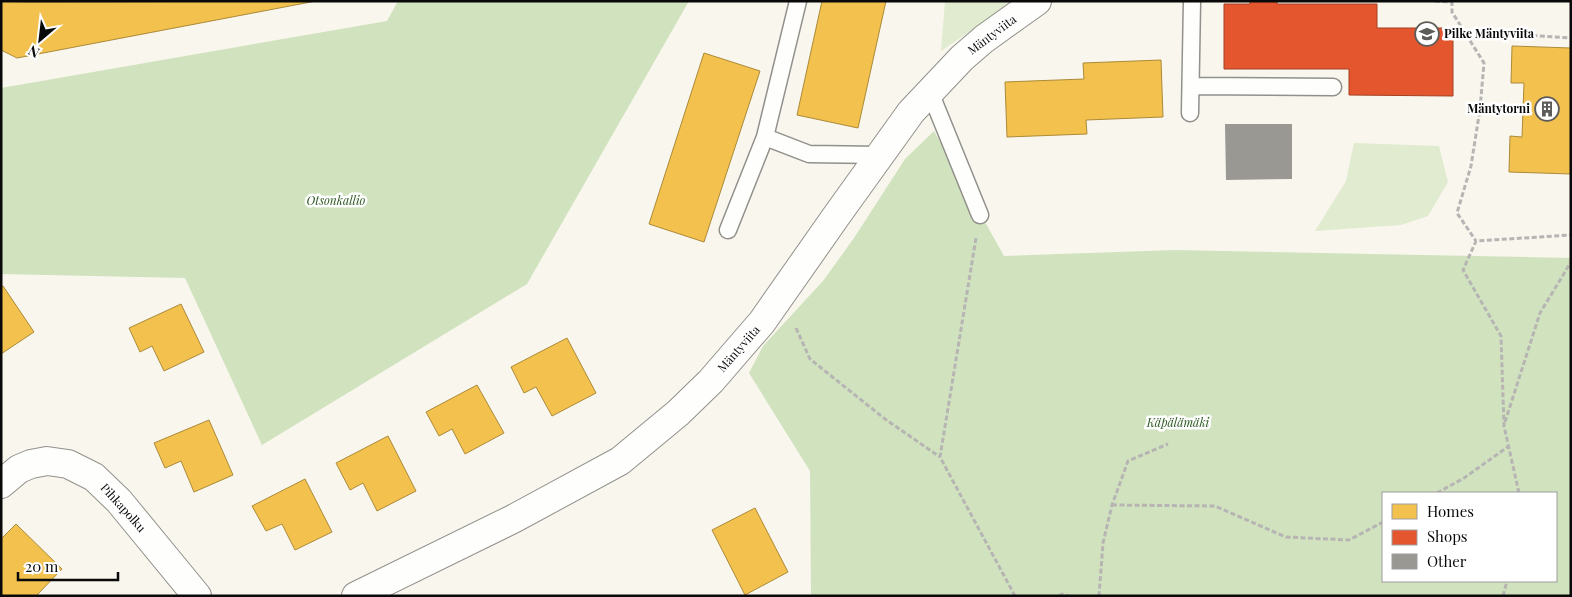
<svg xmlns="http://www.w3.org/2000/svg" width="1572" height="597" viewBox="0 0 1572 597" font-family="'Playfair Display',serif">
  <style>
    .green { fill: #e0ebcf }
    .forest { fill: #d1e2be; fill-rule: evenodd }
    .homes { fill: #f2c14e; stroke: #ac8a39 }
    .shops { fill: #e4572e; stroke: #a24023 }
    .building { fill: #9a9893 }
    .lines { fill: none; stroke-linecap: round; stroke-linejoin: round }
    .service-casing { stroke: #91908c; stroke-width: 19 }
    .minor-casing { stroke: #91908c; stroke-width: 30 }
    .path { stroke: #b6b5b4; stroke-width: 3; stroke-dasharray: 5 2.5; stroke-linecap: butt }
    .service { stroke: #fefefc; stroke-width: 16 }
    .minor { stroke: #fefefc; stroke-width: 28 }
    .labels { text-anchor: middle; stroke-width: 5; stroke-linejoin: round; paint-order: stroke }
    .poi-label { font-size: 12px; font-weight: bold; fill: #090909; stroke: #fff; text-anchor: start }
    .street-label { font-size: 12px; fill: #090909; stroke: #fff }
    .park-label { font-size: 12px; font-style: italic; fill: #2d5922; stroke: #fff }
  </style>
  <rect width="100%" height="100%" fill="#f8f6ed"/>
  <!-- green -->
  <path class="green" d="M945 1H1014L941 51Z
    M1354 143 1439 146 1448 182 1428 216 1401 225 1315 231 1346 181Z"/>
  <!-- forest -->
  <path class="forest" d="M398 1H689L527 284 262 445 185 278 1 274V88L387 21Z
    M934 131 1004 256 1175 250 1571 258V596H811L810 471 749 373 763 346 823 281 854 238 905 159ZM1383 493H1556V581H1383Z"/>
  <!-- homes -->
  <path class="homes" d="M1 1 28 2 316 1 17 58 1 50Z
    M822 1H886L858 128 797 115Z
    M1512 46 1571 48V174L1509 172 1510 136 1522 137 1524 83H1511Z
    M704 53 760 71 704 242 649 224Z
    M1161 60 1163 117 1086 120 1087 134 1007 137 1005 82 1084 79 1083 63Z
    M3 286 34 332 1 354V287Z
    M181 304 204 352 164 371 152 346 140 352 129 328Z
    M567 338 596 393 552 416 536 387 524 393 511 367Z
    M477 385 504 433 465 454 452 429 439 436 426 412Z
    M209 420 233 475 194 492 181 461 165 468 154 443Z
    M388 436 416 491 377 511 363 483 350 490 336 463Z
    M305 479 332 532 295 550 282 524 266 531 252 506Z
    M755 508 788 572 745 595 712 530Z
    M16 524 62 569 36 596H1V539Z"/>
  <!-- shops -->
  <path class="shops" d="M1250 1H1277V4H1377V28H1453V96L1349 95V69H1224V4H1250Z"/>
  <!-- building -->
  <path class="building" d="M1225 124H1292V179L1226 180Z"/>
  <g class="lines">
    <!-- service casing -->
    <g class="service-casing">
      <path id="service" d="M1191 86 1333 87
        M930 92 980 215
        M1190 113 1192 1
        M765 137 809 154 880 155
        M728 230 765 137 798 1"/>
    </g>
    <!-- minor casing -->
    <g class="minor-casing">
      <path id="minor" d="M1 484 19 469 31 464 47 461 68 464 94 477 119 501 197 596
        M356 596 513 519 620 461 678 413 711 381 762 322 837 215 911 112 962 58 984 39 1037 1"/>
    </g>
    <!-- path -->
    <path class="path" d="M1435 1 1452 2
      M1452 1V12L1484 63 1480 109 1471 166 1457 213 1476 241
      M1465 31 1571 38
      M976 238 940 457 1015 596
      M796 328 810 359 885 419 940 457
      M1505 422 1540 313 1571 262
      M1437 493 1464 478 1509 446
      M1519 493 1504 426 1501 336 1463 270 1476 241 1571 235
      M1112 505 1215 506 1286 537 1349 540 1383 522
      M1059 596 1062 594 1068 596
      M1099 596 1103 543 1112 505 1128 461 1168 444
      M1503 596 1507 581"/>
    <!-- service -->
    <use href="#service" class="service"/>
    <!-- minor -->
    <use href="#minor" class="minor"/>
  </g>
  <!-- icons -->
  <defs>
    <g id="school-ring" transform="scale(1.25)"><circle r="9.5" fill="#fff" stroke="#5d5c59" stroke-width="1.5"/><path d="M0-5L7-2L0 1L-7-2ZM-4 1L0 2.5L4 1V4Q0 6-4 4Z" fill="#5d5c59"/></g>
    <g id="building-ring" transform="scale(1.25)"><circle r="9.5" fill="#fff" stroke="#5d5c59" stroke-width="1.5"/><path d="M-4-6H4V6H1V3H-1V6H-4ZM-2.5-4.3h1.7v1.8h-1.7ZM.8-4.3h1.7v1.8H.8ZM-2.5-1h1.7V.8h-1.7ZM.8-1h1.7V.8H.8Z" fill="#5d5c59"/></g>
  </defs>
  <g fill-rule="evenodd">
    <use href="#school-ring" x="1427" y="34"/>
    <use href="#building-ring" x="1547" y="109"/>
  </g>
  <g class="labels">
    <!-- poi labels -->
    <g class="poi-label">
      <text x="1444" y="38">Pilke Mäntyviita</text>
      <text x="1530" y="113" text-anchor="end">Mäntytorni</text>
    </g>
    <!-- street labels -->
    <g class="street-label">
      <text transform="translate(992 35) rotate(-37)" y="4">Mäntyviita</text>
      <text transform="translate(739 349) rotate(-49)" y="4">Mäntyviita</text>
      <text transform="translate(123 508) rotate(48)" y="4">Pihkapolku</text>
    </g>
    <!-- park labels -->
    <g class="park-label">
      <text x="336" y="205">Otsonkallio</text>
      <text x="1178" y="427">Käpälämäki</text>
    </g>
  </g>
  <!-- border -->
  <rect width="1572" height="597" fill="none" stroke="#090909" stroke-width="5"/>
  <!-- legend -->
  <rect x="1382" y="492" width="175" height="90" fill="#ffffff" stroke="#9d9d9d"/>
  <rect x="1392" y="504" width="25" height="15" fill="#f2c14e" stroke="#9d9d9d"/>
  <text x="1427" y="517" font-size="15" fill="#090909">Homes</text>
  <rect x="1392" y="530" width="25" height="15" fill="#e4572e" stroke="#9d9d9d"/>
  <text x="1427" y="542" font-size="15" fill="#090909">Shops</text>
  <rect x="1392" y="554" width="25" height="15" fill="#9a9893" stroke="#9d9d9d"/>
  <text x="1427" y="567" font-size="15" fill="#090909">Other</text>
  <!-- north arrow -->
  <g transform="translate(40 40) rotate(208)" stroke="#ffffff" stroke-width="4" paint-order="stroke">
  <path d="M0-4L9 19L0 12L-9 19Z" fill="#090909"/>
  <text y="-8" font-size="14" font-weight="bold" text-anchor="middle" fill="#090909">N</text>
  </g>
  <!-- scale -->
  <path d="M18 572v8h100v-8" fill="none" stroke="#090909" stroke-width="2.5"/>
  <text x="25" y="572" font-size="15" fill="#090909" stroke="#ffffff" stroke-width="4" paint-order="stroke">20 m</text>
</svg>
